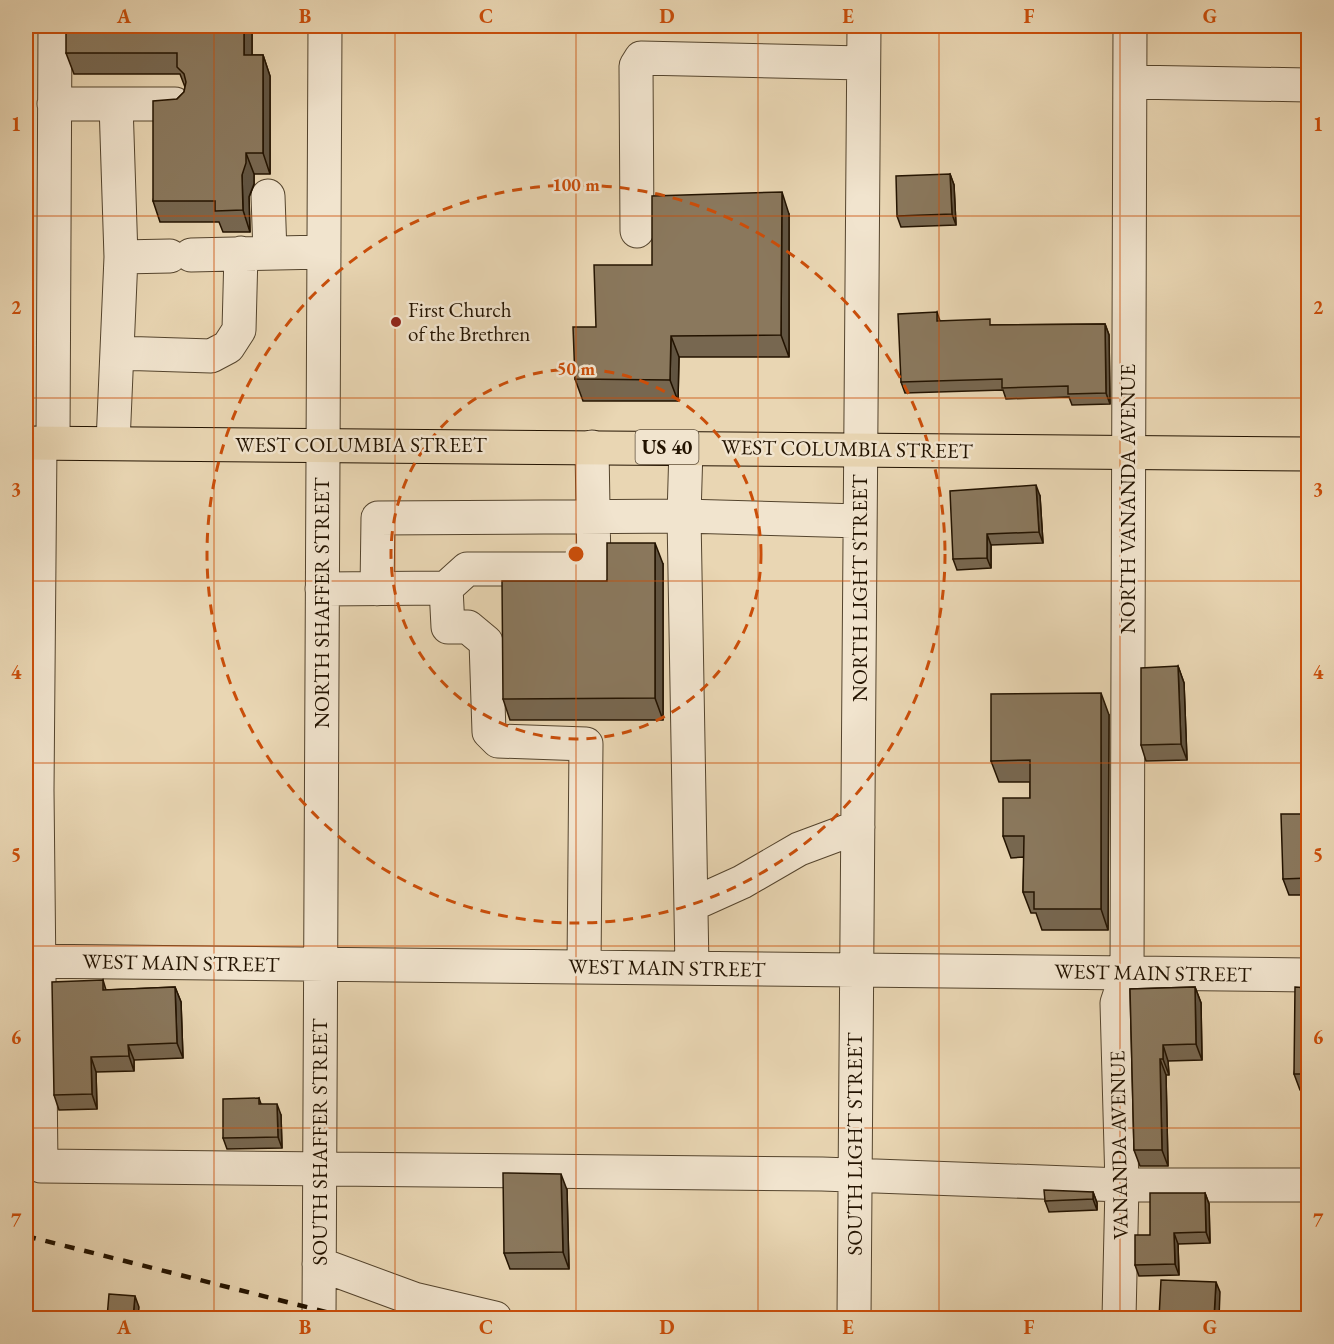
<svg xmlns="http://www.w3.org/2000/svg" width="1334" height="1344" viewBox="0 0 1334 1344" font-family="'EB Garamond',serif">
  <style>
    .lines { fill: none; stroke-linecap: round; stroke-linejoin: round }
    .minor-casing { stroke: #54442d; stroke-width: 35 }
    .major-casing { stroke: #231300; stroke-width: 35 }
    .minor { stroke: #f1e4ce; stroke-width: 33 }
    .major { stroke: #e9d6b3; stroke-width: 33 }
    .rail { stroke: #231300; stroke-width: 4.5; stroke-dasharray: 10 10; stroke-linecap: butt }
    .wall { fill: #776750; stroke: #231300; stroke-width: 1.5 }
    .shaded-wall { fill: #615441; stroke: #231300; stroke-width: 1.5 }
    .building { fill: #8a785d; stroke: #231300; stroke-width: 1.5 }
    .grid { fill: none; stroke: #ca4e0a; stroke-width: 1.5; stroke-opacity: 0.55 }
    .ring { fill: none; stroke: #ca4e0a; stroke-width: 3; stroke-dasharray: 10 8 }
    .poi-dot { fill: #8f2418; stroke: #f1e4ce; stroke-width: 2 }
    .labels { text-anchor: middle; stroke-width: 5; stroke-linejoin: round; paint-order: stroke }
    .shield { fill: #f1e4ce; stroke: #61523e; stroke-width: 1.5 }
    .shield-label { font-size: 20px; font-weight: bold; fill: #231300 }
    .poi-label { font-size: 21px; fill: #231300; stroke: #f1e4ce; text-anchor: start }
    .street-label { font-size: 21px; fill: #231300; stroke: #f1e4ce }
    .centre { fill: #ca4e0a; stroke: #f1e4ce; stroke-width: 3 }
    .ring-label { font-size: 18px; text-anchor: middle; font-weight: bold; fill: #ca4e0a; stroke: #f1e4ce; stroke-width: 5; stroke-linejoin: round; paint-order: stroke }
    .neatline { fill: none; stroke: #ca4e0a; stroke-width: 2 }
    .grid-label { font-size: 20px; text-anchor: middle; font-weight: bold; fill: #ca4e0a }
  </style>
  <rect width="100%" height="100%" fill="#e9d6b3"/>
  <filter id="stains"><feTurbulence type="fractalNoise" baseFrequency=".00333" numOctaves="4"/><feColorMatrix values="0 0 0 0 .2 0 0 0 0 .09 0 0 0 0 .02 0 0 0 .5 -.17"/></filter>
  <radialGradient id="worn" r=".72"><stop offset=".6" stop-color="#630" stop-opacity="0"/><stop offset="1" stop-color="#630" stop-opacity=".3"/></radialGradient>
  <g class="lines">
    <!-- minor casing -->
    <g class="minor-casing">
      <path id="minor" d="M1130 82 1308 85
        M54 104H175
        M116 104 121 257
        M268 196 270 253
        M637 231 636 66 641 58 863 63
        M191 255 324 252
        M117 353 211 356 228 347 239 330 241 253
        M40 443 37 790 41 1166 822 1174 1122 1185H1308
        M53 443 55 26
        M113 443 121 257 170 256
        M446 588 448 627H468L486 642 489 732 498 741 586 744 584 967
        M322 589 446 588 467 569H594L592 447
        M377 589 378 518 684 516 686 448
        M691 905 742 882 799 849 858 827
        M26 961 1308 975
        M692 968 684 516 860 521
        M319 1264 414 1299 495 1318
        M319 1318 325 26
        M854 1318 864 26
        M1119 1318 1122 1185 1117 1003 1127 973 1130 26"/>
    </g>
    <!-- major casing -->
    <g class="major-casing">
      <path id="major" d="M26 443 1308 454"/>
    </g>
    <!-- minor -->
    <use href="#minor" class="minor"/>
    <!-- major -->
    <use href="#major" class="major"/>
    <!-- rail -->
    <path class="rail" d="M26 1236 350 1318"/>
  </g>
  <!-- wall -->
  <path class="wall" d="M252 26V55H263L270 76V174H254V184L249 197 250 232H223L219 222H160L153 201 177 99 184 92 185 87 180 74H74L66 53Z
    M950 174 954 185 956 225 901 227 897 216Z
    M789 214V357H679L678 401H583L575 379 596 327 652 265Z
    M937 312 940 321 992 325 1105 324 1109 335 1110 404 1072 405 1069 397 1006 399 1003 390 905 393 901 382Z
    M1040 496 1043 543 991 545V568L957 570 953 559Z
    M663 564V720H510L503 699 607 581Z
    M1178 666 1184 683 1187 760 1146 761 1141 745Z
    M1109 715 1108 930H1042L1036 913H1031L1023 892 1024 857 1011 858 1003 836 1030 798V782H999L991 761Z
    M1308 814V895H1289L1283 879Z
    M103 980 106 990 175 987 181 1002 183 1058 134 1060V1071L96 1072 97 1109 59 1110 54 1095Z
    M1195 987 1201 1003 1202 1060 1168 1061 1169 1075H1166L1168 1166H1140L1134 1150 1130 989Z
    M1308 988V1090H1300L1294 1074Z
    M259 1098 261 1104 281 1115 282 1148 227 1149 223 1138Z
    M567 1190 569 1269H510L504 1253Z
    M1093 1192 1097 1203V1210L1049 1212 1045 1201Z
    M1205 1193 1209 1204 1210 1243 1178 1244 1179 1275 1139 1276 1135 1265 1150 1235Z"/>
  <!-- shaded-wall -->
  <path class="shaded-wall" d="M244 26H252V76L244 55Z
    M263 55 270 76V174L263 153Z
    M246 153 254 174V184L249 197 250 232 243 210 242 175Z
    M950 174 954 185 956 225 952 214Z
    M782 192 789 214V357L781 335Z
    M1105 324 1109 335 1110 404 1106 393Z
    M671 336 679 357 678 401 670 380Z
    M1036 485 1040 496 1043 543 1039 532Z
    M987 534 991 545V568L987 558Z
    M655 543 663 564V720L655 698Z
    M1178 666 1184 683 1187 760 1181 744Z
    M1101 693 1109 715 1108 930 1101 909Z
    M175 987 181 1002 183 1058 177 1043Z
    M1195 987 1201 1003 1202 1060 1196 1044Z
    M128 1045 134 1060V1071L129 1056Z
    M1163 1045 1168 1061 1169 1075 1163 1059Z
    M91 1057 96 1072 97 1109 92 1094Z
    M1160 1059 1166 1075 1168 1166 1162 1150Z
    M277 1104 281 1115 282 1148 278 1137Z
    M561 1174 567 1190 569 1269 563 1252Z
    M1093 1192 1097 1203V1210L1093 1199Z
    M1205 1193 1209 1204 1210 1243 1206 1232Z
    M1174 1233 1178 1244 1179 1275 1175 1264Z
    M1216 1282 1220 1292 1219 1318H1214Z
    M135 1296 139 1307 138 1318H133Z"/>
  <!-- building -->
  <path class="building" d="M66 26H244V55H263V153H246V163L242 175 243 210 215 211V201H153V101L177 99 184 92 186 82 184 74 177 67V53H66Z
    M950 174 952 214 897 216 896 176Z
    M782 192 781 335 671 336 670 380 575 379 573 327H596L594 265H652V196Z
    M937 312V321L990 319V325L1105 324 1106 393 1068 394V386L1002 388V379L901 382 898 314Z
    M1036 485 1039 532 987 534V558L953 559 950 491Z
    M607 543H655V698L503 699 502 581H607Z
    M1178 666 1181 744 1141 745V668Z
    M1101 693V909H1034V892H1023L1024 836H1003V798H1030V760L991 761V694Z
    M1281 814H1308V878L1283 879Z
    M103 980V990L175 987 177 1043 128 1045 129 1056 91 1057 92 1094 54 1095 52 982Z
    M1195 987 1196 1044 1163 1045V1059H1160L1162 1150H1134L1130 989Z
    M1295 987 1308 988V1074H1294Z
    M259 1098V1104H277L278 1137 223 1138V1099Z
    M503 1173 561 1174 563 1252 504 1253Z
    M1044 1190 1093 1192V1199L1045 1201Z
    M1150 1193H1205L1206 1232 1174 1233 1175 1264 1135 1265V1235H1150Z
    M1161 1280 1216 1282 1214 1318H1159Z
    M109 1294 135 1296 133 1318H107Z"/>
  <!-- grid -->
  <path class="grid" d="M214 26V1318M395 26V1318M576 26V1318M758 26V1318M939 26V1318M1120 26V1318M26 216H1308M26 398H1308M26 581H1308M26 763H1308M26 946H1308M26 1128H1308"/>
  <!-- distance rings -->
  <g class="ring">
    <circle cx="576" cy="554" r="185"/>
    <circle cx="576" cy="554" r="369"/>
  </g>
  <!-- markers -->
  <circle class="poi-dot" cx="396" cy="322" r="6"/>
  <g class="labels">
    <!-- shield labels -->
    <rect class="shield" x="635.5" y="430" width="63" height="34" rx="4.5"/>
    <g class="shield-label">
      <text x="667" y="454">US 40</text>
    </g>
    <!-- poi labels -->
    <g class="poi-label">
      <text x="408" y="317">First Church<tspan x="408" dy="24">of the Brethren</tspan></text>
    </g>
    <!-- street labels -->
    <g class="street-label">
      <text x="361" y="452">WEST COLUMBIA STREET</text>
      <text transform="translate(847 449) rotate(1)" y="7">WEST COLUMBIA STREET</text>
      <text transform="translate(1128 499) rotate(-90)" y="7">NORTH VANANDA AVENUE</text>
      <text transform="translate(860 588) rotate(-90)" y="7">NORTH LIGHT STREET</text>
      <text transform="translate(322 603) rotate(-90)" y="7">NORTH SHAFFER STREET</text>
      <text transform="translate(181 963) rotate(1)" y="7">WEST MAIN STREET</text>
      <text transform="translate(667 968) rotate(1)" y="7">WEST MAIN STREET</text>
      <text transform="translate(1153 973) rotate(1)" y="7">WEST MAIN STREET</text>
      <text transform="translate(320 1142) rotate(-90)" y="7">SOUTH SHAFFER STREET</text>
      <text transform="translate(855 1144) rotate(-90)" y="7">SOUTH LIGHT STREET</text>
      <text transform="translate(1119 1145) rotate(-91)" y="7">VANANDA AVENUE</text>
    </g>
  </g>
  <circle cx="576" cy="554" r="9" class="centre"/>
  <g class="ring-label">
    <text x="576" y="191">100 m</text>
    <text x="576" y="375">50 m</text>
  </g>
  <!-- margin -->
  <rect width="1334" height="1344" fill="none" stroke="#e9d6b3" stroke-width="66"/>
  <rect x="33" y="33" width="1268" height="1278" class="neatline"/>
  <g class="grid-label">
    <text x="124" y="23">A</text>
    <text x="305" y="23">B</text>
    <text x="486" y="23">C</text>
    <text x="667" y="23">D</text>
    <text x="848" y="23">E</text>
    <text x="1029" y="23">F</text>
    <text x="1210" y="23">G</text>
    <text x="16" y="131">1</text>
    <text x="1318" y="131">1</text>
    <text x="16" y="314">2</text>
    <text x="1318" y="314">2</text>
    <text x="16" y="496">3</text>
    <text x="1318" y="496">3</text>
    <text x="16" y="679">4</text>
    <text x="1318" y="679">4</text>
    <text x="16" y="861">5</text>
    <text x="1318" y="861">5</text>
    <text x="16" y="1044">6</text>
    <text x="1318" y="1044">6</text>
    <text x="16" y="1227">7</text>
    <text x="1318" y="1227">7</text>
    <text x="124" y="1334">A</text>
    <text x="305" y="1334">B</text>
    <text x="486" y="1334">C</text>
    <text x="667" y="1334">D</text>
    <text x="848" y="1334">E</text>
    <text x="1029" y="1334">F</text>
    <text x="1210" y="1334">G</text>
  </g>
  <rect width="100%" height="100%" filter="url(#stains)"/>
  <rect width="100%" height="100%" fill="url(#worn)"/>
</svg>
